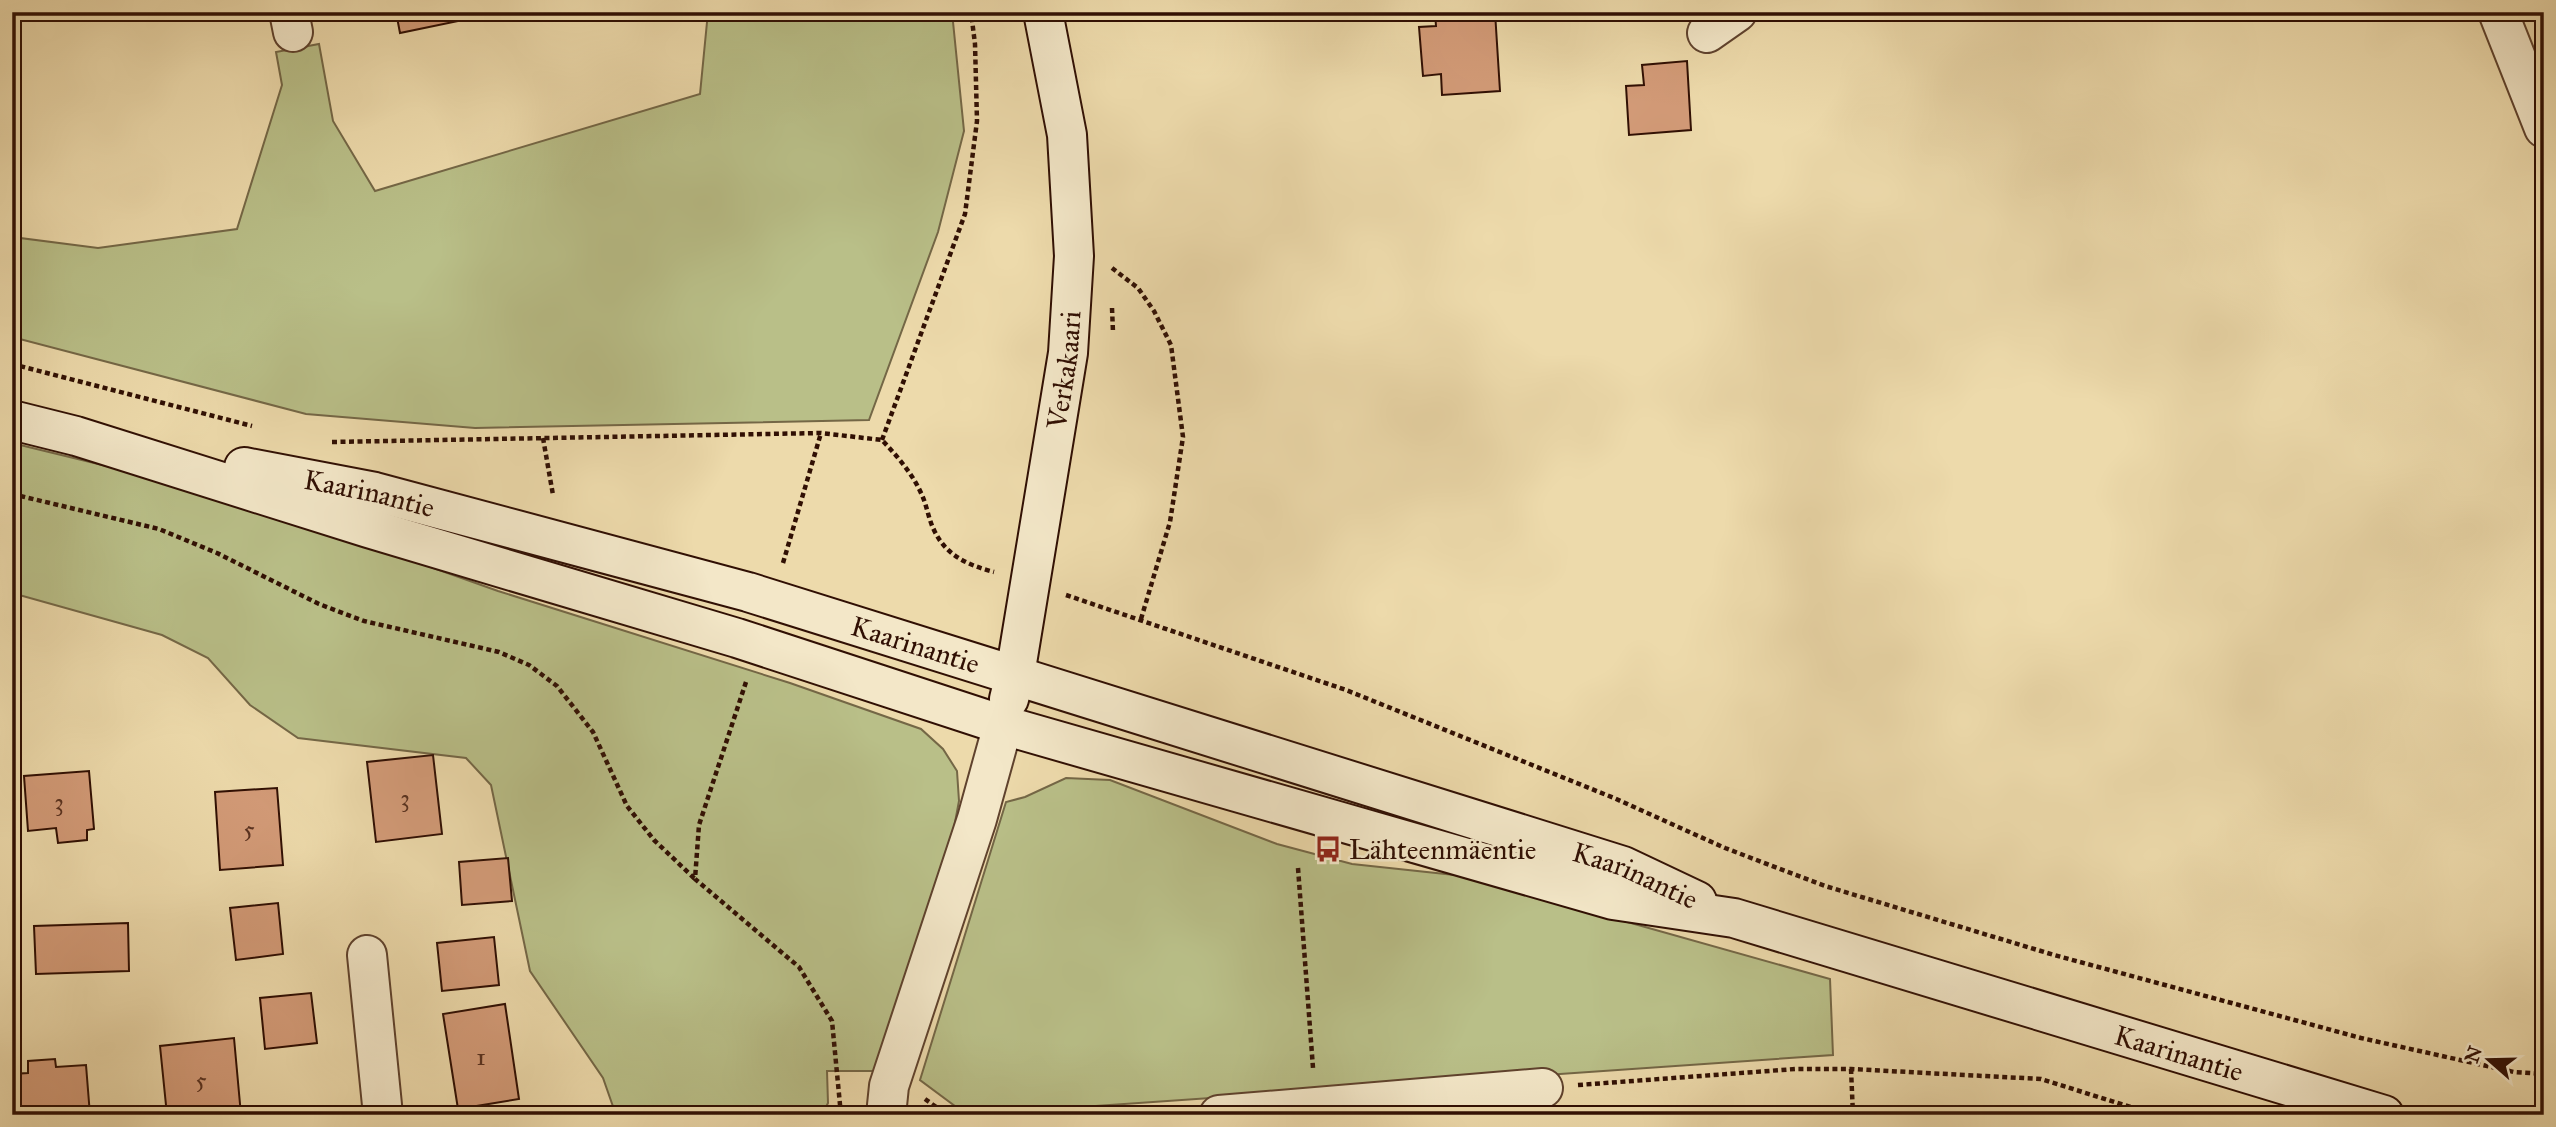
<svg xmlns="http://www.w3.org/2000/svg" width="2556" height="1127" viewBox="0 0 2556 1127" font-family="'IM FELL Great Primer',serif">
  <style>
    .green { fill: #b9bf88; stroke: #746746; stroke-width: 2 }
    .building { fill: #d39b78; stroke: #300f03; stroke-width: 2 }
    .lines { fill: none; stroke-linecap: round; stroke-linejoin: round }
    .street-casing { stroke: #5f422d; stroke-width: 42 }
    .secondary-casing { stroke: #300f03; stroke-width: 42 }
    .path { stroke: #300f03; stroke-width: 4.5; stroke-dasharray: 5 3.5; stroke-linecap: butt }
    .street { stroke: #f3e7c8; stroke-width: 38 }
    .secondary { stroke: #f3e7c8; stroke-width: 38 }
    .labels { text-anchor: middle; stroke-width: 5; stroke-linejoin: round; paint-order: stroke }
    .number-label { font-size: 24px; fill: #593220 }
    .street-label { font-size: 28px; fill: #300f03; stroke: #f3e7c8 }
    .poi-label { font-size: 28px; fill: #300f03; stroke: #f3e7c8; text-anchor: start }
  </style>
  <rect width="100%" height="100%" fill="#eddaab"/>
  <filter id="stains"><feTurbulence type="fractalNoise" baseFrequency=".00286" numOctaves="4"/><feColorMatrix values="0 0 0 0 .2 0 0 0 0 .09 0 0 0 0 .02 0 0 0 .5 -.17"/></filter>
  <radialGradient id="worn" r=".72"><stop offset=".6" stop-color="#630" stop-opacity="0"/><stop offset="1" stop-color="#630" stop-opacity=".3"/></radialGradient>
  <!-- green -->
  <path class="green" d="M708 12H952L964 131 938 232 869 420 475 428 306 414 12 337V237L98 248 237 229 282 85 276 52 319 44 333 121 375 191 700 94Z
    M12 443 168 481 307 523 498 591 790 683 921 729 943 749 957 771 959 801 950 849 876 1071H827L828 1103 822 1115H616L603 1078 530 971 491 785 466 758 298 738 250 705 208 658 162 635 12 593Z
    M1066 778 1110 780 1277 844 1352 864 1464 876 1830 979 1833 1055 967 1115 920 1080 1006 802 1025 797Z"/>
  <!-- building -->
  <path class="building" d="M396 12H492V14L400 33Z
    M1435 12H1495L1500 91 1442 95 1441 74 1423 76 1419 27 1436 26Z
    M1687 61 1691 130 1629 135 1626 86 1644 85 1642 65Z
    M433 755 442 834 376 842 367 762Z
    M89 771 94 829 87 830V840L58 843 56 828 28 831 24 776Z
    M277 788 283 865 220 870 215 792Z
    M508 858 512 901 462 905 459 862Z
    M278 903 283 954 236 960 230 908Z
    M128 923 129 971 36 974 34 926Z
    M494 937 499 985 442 991 437 943Z
    M311 993 317 1043 265 1049 260 998Z
    M505 1004 519 1099 458 1109 443 1014Z
    M234 1038 241 1115H167L160 1046Z
    M55 1059 56 1067 86 1065 90 1115H12V1074L28 1073V1061Z"/>
  <g class="lines">
    <!-- street casing -->
    <g class="street-casing">
      <path id="street" d="M289 12 293 32
        M2498 12 2544 128
        M1707 33 1737 12
        M367 955 383 1115
        M886 1115 889 1086 977 819 1003 725
        M1219 1115 1543 1088"/>
    </g>
    <!-- secondary casing -->
    <g class="secondary-casing">
      <g id="secondary">
        <path id="s1" d="M12 420 76 436 368 528 737 638 1003 725 1613 900 1734 918 2384 1115"/>
        <path id="s2" d="M244 467 375 492 748 592 1623 866 1697 901"/>
        <path id="s3" d="M1009 699 1015 675 1068 353 1074 256 1067 135 1043 12"/>
      </g>
    </g>
    <!-- path -->
    <path class="path" d="M1112 268 1138 288 1154 311 1171 345 1183 437 1170 522 1141 619
      M1112 308 1113 332
      M12 364 252 426
      M543 438 553 495
      M882 440 965 214 977 121 975 44 971 12
      M332 442 821 433 882 440C897 456 912 473 921 493 927 505 928 518 934 530 946 556 968 565 994 572
      M12 494 159 529 217 553 319 604 364 621 499 652 529 665 557 686 593 732 627 806 654 840 695 879
      M783 563 821 433
      M1066 595 1346 690 1614 798 1725 848 1825 886 2054 955 2361 1038 2514 1072 2544 1074
      M746 682 699 825 695 879 799 967 832 1021 841 1115
      M1298 868 1313 1068
      M1851 1069 1853 1115
      M1578 1085 1795 1069H1851L2041 1079 2156 1115
      M925 1099 947 1115"/>
    <!-- street -->
    <use href="#street" class="street"/>
    <!-- secondary -->
    <use href="#secondary" class="secondary"/>
  </g>
  <!-- icons -->
  <defs>
    <g id="bus-bare" transform="scale(2.1)"><path d="M-5-6H5V4H4V6H2V4H-2V6H-4V4H-5ZM-3.5-4V0h7V-4ZM-3.5 1.2v1.5H-2V1.2ZM2 1.2v1.5H3.5V1.2Z" fill="#8f2418" stroke="#f3e7c8" stroke-width="2.5" paint-order="stroke"/></g>
  </defs>
  <g fill-rule="evenodd">
    <use href="#bus-bare" x="1328" y="849"/>
  </g>
  <g class="labels">
    <!-- number labels -->
    <g class="number-label">
      <text x="405" y="806">3</text>
      <text x="59" y="810">3</text>
      <text x="249" y="837">5</text>
      <text x="481" y="1065">1</text>
      <text x="201" y="1088">5</text>
    </g>
    <!-- street labels -->
    <g class="street-label">
      <text dy="10" stroke="none"><textPath href="#s3" startOffset="334">Verkakaari</textPath></text>
      <text dy="10" stroke="none"><textPath href="#s2" startOffset="128">Kaarinantie</textPath></text>
      <text dy="10" stroke="none"><textPath href="#s2" startOffset="695">Kaarinantie</textPath></text>
      <text dy="10" stroke="none"><textPath href="#s2" startOffset="1451">Kaarinantie</textPath></text>
      <text dy="10" stroke="none"><textPath href="#s1" startOffset="2259">Kaarinantie</textPath></text>
    </g>
    <!-- poi labels -->
    <g class="poi-label">
      <text x="1349" y="859">Lähteenmäentie</text>
    </g>
  </g>
  <!-- margin -->
  <rect width="2556" height="1127" fill="none" stroke="#eddaab" stroke-width="42"/>
  <rect x="14" y="14" width="2528" height="1099" fill="none" stroke="#300f03" stroke-width="3.5"/>
  <rect x="21" y="21" width="2514" height="1085" fill="none" stroke="#300f03" stroke-width="2"/>
  <!-- north arrow -->
  <g transform="translate(2489 1060) rotate(290)" stroke="#f3e7c8" stroke-width="5" paint-order="stroke">
  <path d="M0-5L12 26L0 18L-12 26Z" fill="#300f03"/>
  <text y="-10" font-size="19" font-weight="bold" text-anchor="middle" fill="#300f03">N</text>
  </g>
  <rect width="100%" height="100%" filter="url(#stains)"/>
  <rect width="100%" height="100%" fill="url(#worn)"/>
</svg>
